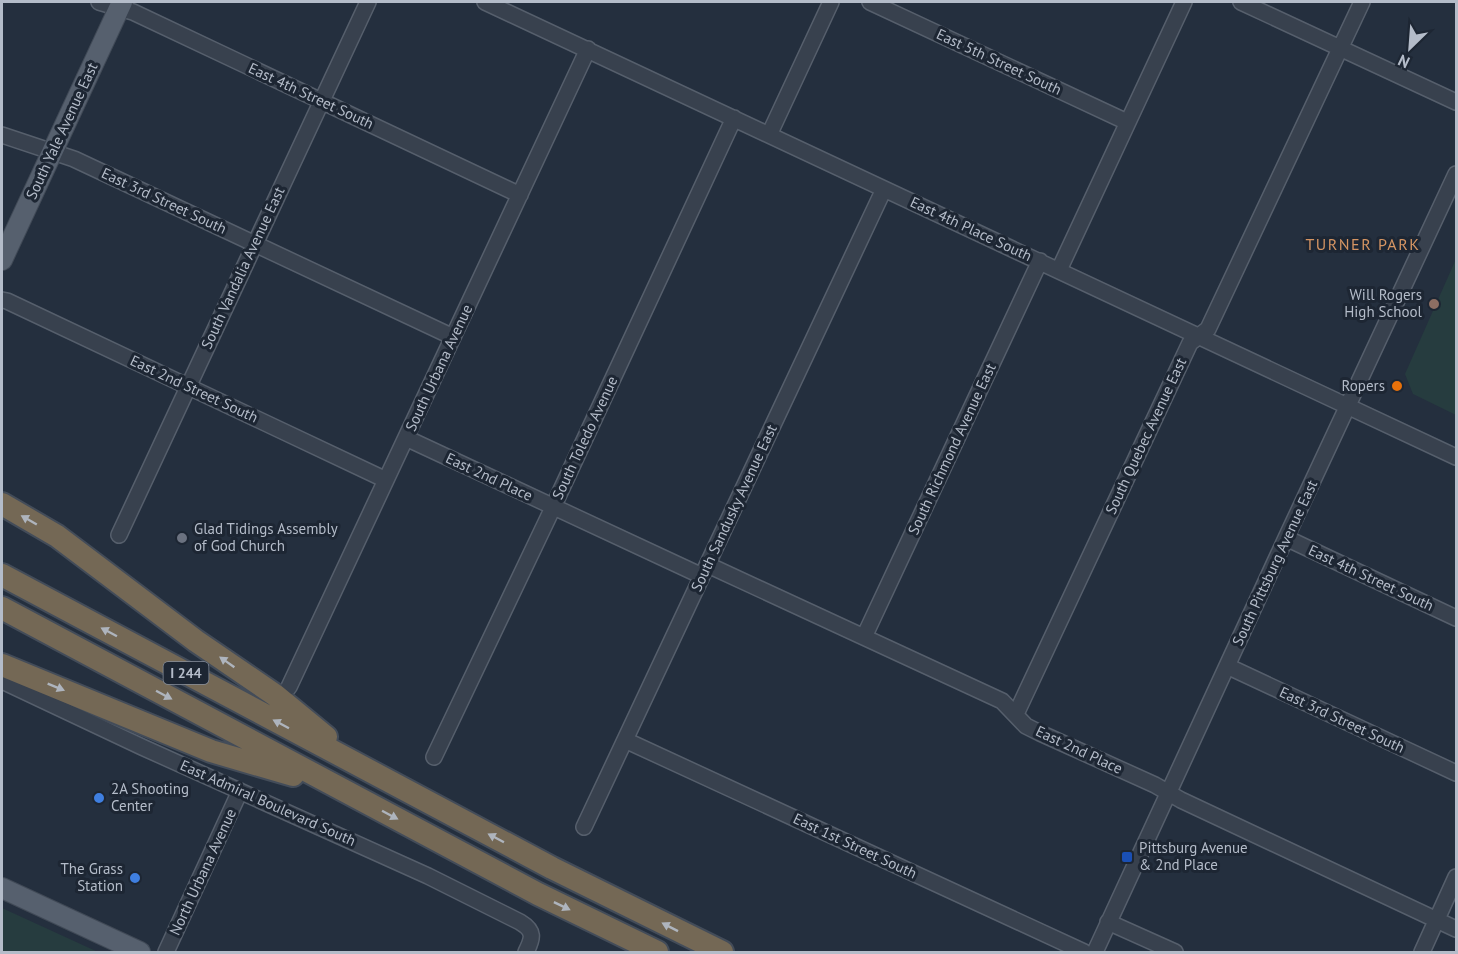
<svg xmlns="http://www.w3.org/2000/svg" width="1458" height="954" viewBox="0 0 1458 954" font-family="'PT Sans',sans-serif">
  <style>
    .green { fill: #263c3f }
    .lines { fill: none; stroke-linecap: round; stroke-linejoin: round }
    .minor-casing { stroke: #565f6c; stroke-width: 18 }
    .major-casing { stroke: #414a57; stroke-width: 22 }
    .highway-casing { stroke: #434c59; stroke-width: 26 }
    .minor { stroke: #38414e; stroke-width: 15 }
    .major { stroke: #56606e; stroke-width: 20 }
    .highway { stroke: #746855; stroke-width: 22 }
    .oneway { fill: #aeb4bd }
    .education-dot { fill: #8d6e63; stroke: #1d2633; stroke-width: 2 }
    .food-dot { fill: #e8710a; stroke: #1d2633; stroke-width: 2 }
    .worship-dot { fill: #6b7280; stroke: #1d2633; stroke-width: 2 }
    .shop-dot { fill: #3f7fe0; stroke: #1d2633; stroke-width: 2 }
    .transit-dot { fill: #1a4fb4; stroke: #1d2633; stroke-width: 2 }
    .labels { text-anchor: middle; stroke-width: 6; stroke-linejoin: round; paint-order: stroke }
    .shield { fill: #1d2633; stroke: #878f9c; stroke-width: 1.5 }
    .shield-label { font-size: 14px; font-weight: bold; fill: #b4bcc9 }
    .street-label { font-size: 15px; fill: #b4bcc9; stroke: #1d2633 }
    .poi-label { font-size: 15px; fill: #b4bcc9; stroke: #1d2633; text-anchor: end }
    .neighbourhood-label { font-size: 16px; letter-spacing: 1.5px; fill: #d59563; stroke: #1d2633 }
  </style>
  <rect width="100%" height="100%" fill="#242f3e"/>
  <!-- green -->
  <path class="green" d="M1456 259V415L1413 394 1405 374Z
    M2 908 98 952H2Z"/>
  <g class="lines">
    <!-- minor casing -->
    <g class="minor-casing">
      <path id="minor" d="M99 2 133 12 520 195
        M485 2 1456 457
        M870 2 1127 122
        M1241 2 1456 102
        M2 135 74 159 453 337
        M769 135 831 2
        M1059 270 1184 2
        M2 300 7 301 386 480
        M406 438 702 576
        M119 535 368 2
        M1286 538 1456 618
        M708 565 1002 701 1026 726 1040 733 1155 785 1181 800 1456 929
        M864 637 1040 261
        M1227 666 1456 773
        M2 681 142 747 428 876 520 922C535 931 533 938 526 952
        M289 687 588 49
        M1016 714 1190 343 1208 329 1362 2
        M625 740 1084 952
        M434 757 548 518 734 118
        M584 827 884 189
        M1108 922 1175 952
        M166 952 240 791
        M1095 952 1286 538 1456 174
        M1422 952 1456 877"/>
    </g>
    <!-- major casing -->
    <g class="major-casing">
      <path id="major" d="M2 260 122 2
        M2 888 140 952"/>
    </g>
    <!-- highway casing -->
    <g class="highway-casing">
      <path id="highway" d="M2 504 57 536 196 641 275 695 326 737
        M2 575 552 868 722 952
        M2 608 538 894 657 952
        M2 665 211 751 293 775"/>
    </g>
    <!-- minor -->
    <use href="#minor" class="minor"/>
    <!-- major -->
    <use href="#major" class="major"/>
    <!-- highway -->
    <use href="#highway" class="highway"/>
  </g>
  <!-- one-way arrows -->
  <defs><path id="oneway-solid" d="M-6-.8H1V-3.2L6.5 0L1 3.2V.8H-6Z" transform="scale(1.5)"/></defs>
  <g class="oneway">
    <use href="#oneway-solid" transform="translate(29 520) rotate(-150)"/>
    <use href="#oneway-solid" transform="translate(109 632) rotate(-152)"/>
    <use href="#oneway-solid" transform="translate(227 662) rotate(-145)"/>
    <use href="#oneway-solid" transform="translate(56 687) rotate(22)"/>
    <use href="#oneway-solid" transform="translate(164 695) rotate(28)"/>
    <use href="#oneway-solid" transform="translate(281 724) rotate(-152)"/>
    <use href="#oneway-solid" transform="translate(390 815) rotate(28)"/>
    <use href="#oneway-solid" transform="translate(496 838) rotate(-152)"/>
    <use href="#oneway-solid" transform="translate(562 906) rotate(26)"/>
    <use href="#oneway-solid" transform="translate(670 927) rotate(-153)"/>
  </g>
  <!-- markers -->
  <circle class="education-dot" cx="1434" cy="304" r="6"/>
  <circle class="food-dot" cx="1397" cy="386" r="6"/>
  <circle class="worship-dot" cx="182" cy="538" r="6"/>
  <g class="shop-dot">
    <circle cx="99" cy="798" r="6"/>
    <circle cx="135" cy="878" r="6"/>
  </g>
  <rect class="transit-dot" x="1121" y="851" width="12" height="12" rx="3"/>
  <g class="labels">
    <!-- shield labels -->
    <rect class="shield" x="163.5" y="662" width="45" height="22" rx="4.5"/>
    <g class="shield-label">
      <text x="186" y="678">I 244</text>
    </g>
    <!-- street labels -->
    <g class="street-label">
      <text transform="translate(999 62) rotate(25)" y="5">East 5th Street South</text>
      <text transform="translate(311 96) rotate(25)" y="5">East 4th Street South</text>
      <text transform="translate(62 131) rotate(-65)" y="5">South Yale Avenue East</text>
      <text transform="translate(164 201) rotate(25)" y="5">East 3rd Street South</text>
      <text transform="translate(971 229) rotate(25)" y="5">East 4th Place South</text>
      <text transform="translate(243 268) rotate(-65)" y="5">South Vandalia Avenue East</text>
      <text transform="translate(439 368) rotate(-65)" y="5">South Urbana Avenue</text>
      <text transform="translate(194 389) rotate(25)" y="5">East 2nd Street South</text>
      <text transform="translate(1146 436) rotate(-65)" y="5">South Quebec Avenue East</text>
      <text transform="translate(585 438) rotate(-65)" y="5">South Toledo Avenue</text>
      <text transform="translate(952 449) rotate(-65)" y="5">South Richmond Avenue East</text>
      <text transform="translate(489 477) rotate(25)" y="5">East 2nd Place</text>
      <text transform="translate(734 508) rotate(-65)" y="5">South Sandusky Avenue East</text>
      <text transform="translate(1275 563) rotate(-65)" y="5">South Pittsburg Avenue East</text>
      <text transform="translate(1371 578) rotate(25)" y="5">East 4th Street South</text>
      <text transform="translate(1342 720) rotate(25)" y="5">East 3rd Street South</text>
      <text transform="translate(1079 750) rotate(25)" y="5">East 2nd Place</text>
      <text transform="translate(268 803) rotate(24)" y="5">East Admiral Boulevard South</text>
      <text transform="translate(855 846) rotate(25)" y="5">East 1st Street South</text>
      <text transform="translate(203 872) rotate(-65)" y="5">North Urbana Avenue</text>
    </g>
    <!-- poi labels -->
    <g class="poi-label">
      <text x="1422" y="300">Will Rogers<tspan x="1422" dy="17">High School</tspan></text>
      <text x="1385" y="391">Ropers</text>
      <text x="194" y="534" text-anchor="start">Glad Tidings Assembly<tspan x="194" dy="17">of God Church</tspan></text>
      <text x="111" y="794" text-anchor="start">2A Shooting<tspan x="111" dy="17">Center</tspan></text>
      <text x="1139" y="853" text-anchor="start">Pittsburg Avenue<tspan x="1139" dy="17">&amp; 2nd Place</tspan></text>
      <text x="123" y="874">The Grass<tspan x="123" dy="17">Station</tspan></text>
    </g>
    <!-- neighbourhood labels -->
    <g class="neighbourhood-label">
      <text x="1363" y="250">TURNER PARK</text>
    </g>
  </g>
  <!-- border -->
  <rect width="1458" height="954" fill="none" stroke="#b4bcc9" stroke-width="6"/>
  <!-- north arrow -->
  <g transform="translate(1410 48) rotate(205)" stroke="#1d2633" stroke-width="4.5" paint-order="stroke">
  <path d="M0-4.5L10 22L0 15L-10 22Z" fill="#b4bcc9"/>
  <text y="-9" font-size="16" font-weight="bold" text-anchor="middle" fill="#b4bcc9">N</text>
  </g>
</svg>
